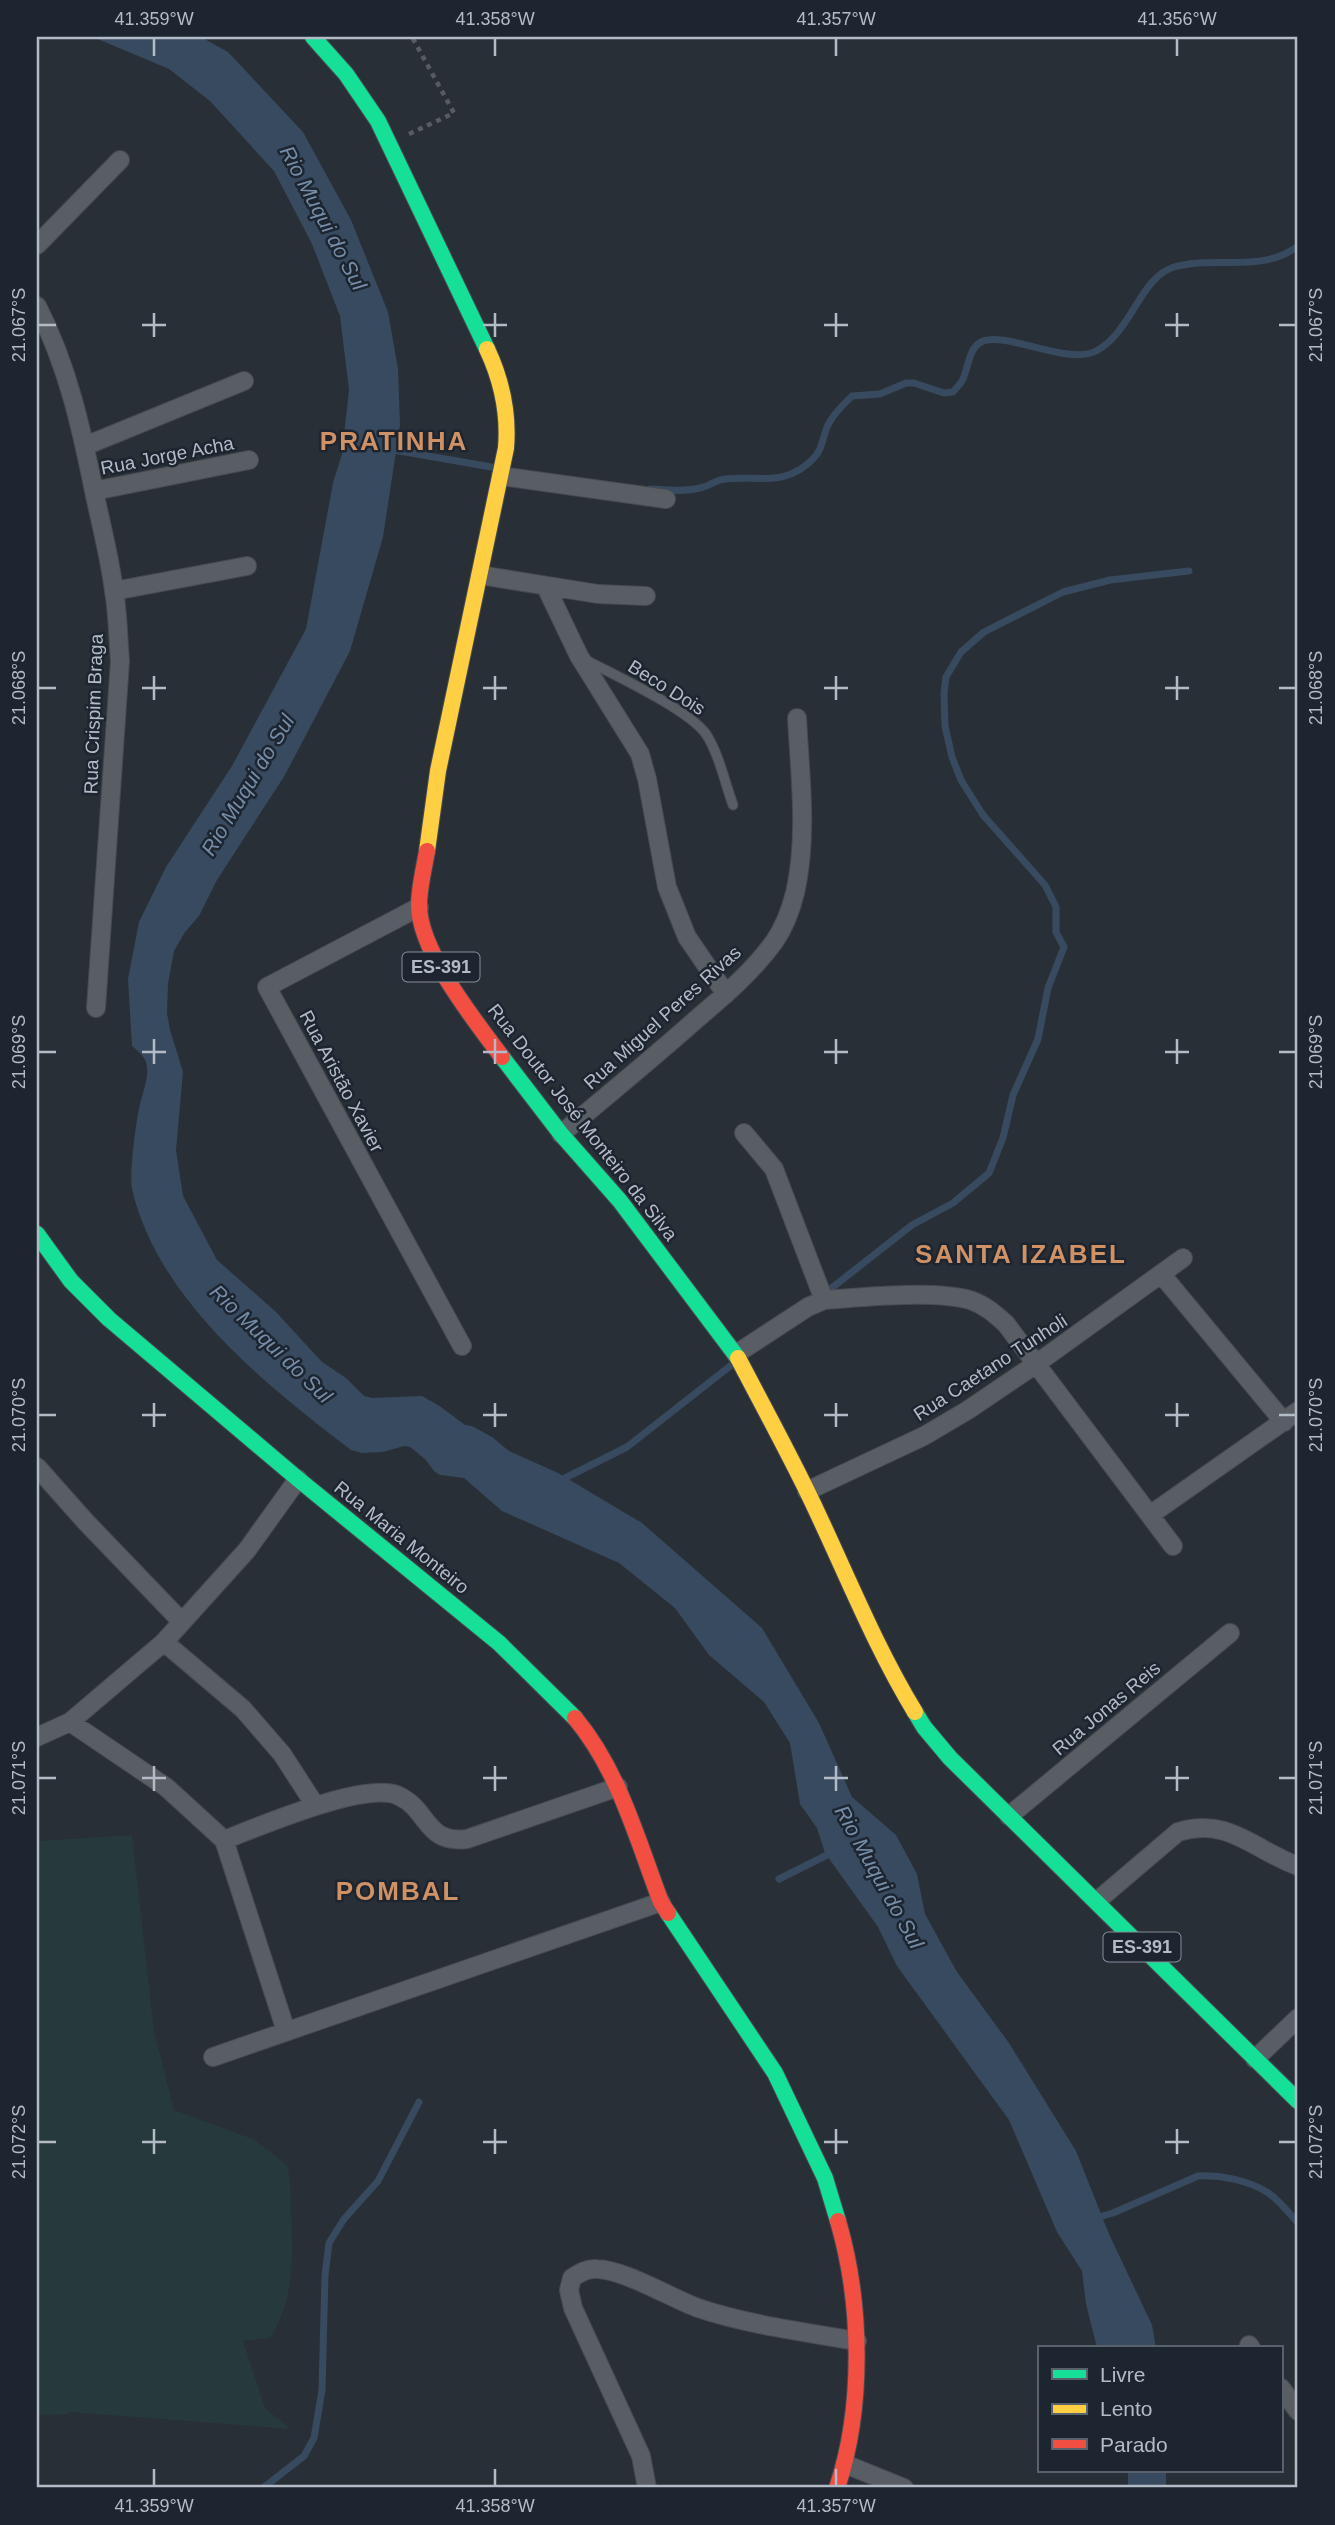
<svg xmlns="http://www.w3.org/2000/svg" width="1335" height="2525" viewBox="0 0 1335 2525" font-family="Arial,sans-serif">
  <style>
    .green { fill: #26393b }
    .water { fill: #384a5f }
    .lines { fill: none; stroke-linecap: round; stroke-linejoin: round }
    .stream { stroke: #384a5f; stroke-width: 7 }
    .lane-casing { stroke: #474b51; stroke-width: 11 }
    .street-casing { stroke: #474b51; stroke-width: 20 }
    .fast-casing { stroke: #474b51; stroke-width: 18 }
    .slow-casing { stroke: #474b51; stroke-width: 18 }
    .jam-casing { stroke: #474b51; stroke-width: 18 }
    .path { stroke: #575c61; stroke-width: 4.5; stroke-dasharray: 5 5; stroke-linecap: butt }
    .lane { stroke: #595d64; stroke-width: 9 }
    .street { stroke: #595d64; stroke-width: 18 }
    .fast { stroke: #16e098; stroke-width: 16 }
    .slow { stroke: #ffcf43; stroke-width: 16 }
    .jam { stroke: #f24e42; stroke-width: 16 }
    .ticks { fill: none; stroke: #b3bbc7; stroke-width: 2.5 }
    .labels { text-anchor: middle; stroke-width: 5; stroke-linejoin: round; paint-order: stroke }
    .shield { fill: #1d2530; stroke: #868e9a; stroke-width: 2 }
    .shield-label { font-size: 18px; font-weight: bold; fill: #b3bbc7 }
    .street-label { font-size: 19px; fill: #b3bbc7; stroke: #1d2530 }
    .water-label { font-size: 21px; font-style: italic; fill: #758da9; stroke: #1d2530 }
    .district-label { font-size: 26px; font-weight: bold; letter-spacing: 2px; fill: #d09165; stroke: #1d2530 }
    .neatline { fill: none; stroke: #b3bbc7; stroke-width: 2.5 }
    .ticks-label { font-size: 18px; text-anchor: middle; fill: #b3bbc7 }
  </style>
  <rect width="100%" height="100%" fill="#292f36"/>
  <!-- green -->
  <path class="green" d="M132 1835 154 2031 174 2110 253 2139 287 2165 290 2180C291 2232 300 2293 270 2338L243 2341 265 2408 291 2429 70 2412 67 2414 37 2415V1841Z"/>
  <!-- water -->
  <path class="water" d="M93 37H201L228 52 303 132 351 220 388 312 398 369 400 425 383 537 350 651 285 775 217 880 199 916 185 932 174 951 168 984 167 1013 170 1030 183 1072 176 1150 183 1196 217 1260 276 1312 322 1362 346 1378 364 1396 372 1398 422 1396 441 1407 465 1425 472 1426 492 1437 509 1451 558 1473 642 1523 762 1628 819 1723 852 1797 896 1835 917 1874 925 1914 957 1972 1009 2043 1076 2151 1109 2234 1152 2325 1156 2348H1097L1086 2304 1082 2271 1057 2232 1009 2120 897 1966 878 1927 825 1853 817 1828 800 1804 790 1743 764 1702 709 1655 675 1608 619 1563 502 1511 464 1478 440 1475 434 1471 425 1459 410 1447 404 1446 383 1452 362 1453 351 1450C265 1384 158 1300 132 1189 129 1174 136 1121 140 1104 143 1091 150 1075 146 1062 143 1055 138 1051 132 1046L128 979 139 922 166 867 232 766 306 629 333 483 342 454 349 390 340 316 312 244 274 171 210 101 169 69Z
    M1128 2471H1166V2488H1128Z"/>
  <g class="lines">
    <!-- stream -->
    <path class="stream" d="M388 449 497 468
      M651 489C666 490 685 492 700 488 709 486 716 480 725 479 759 475 784 488 813 459 823 449 822 438 828 425 833 414 843 405 852 396L880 394 906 383H914L944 393 953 392C956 388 961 384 963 379 968 368 969 348 981 342 1005 330 1068 366 1096 351 1132 332 1140 277 1174 267 1216 255 1261 274 1298 246
      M824 1294 912 1225 953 1203 989 1173 1003 1138 1013 1095 1038 1039 1048 988 1064 947 1056 932V907L1045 885 983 815 961 780 952 757 945 726 944 693 946 677 961 652 984 632 1063 592 1110 580 1189 571
      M559 1481 627 1447 734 1363
      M779 1879 827 1855 833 1850
      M1095 2218 1113 2213 1198 2176C1221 2175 1247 2180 1267 2192 1278 2199 1289 2213 1298 2223
      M263 2488 304 2456 314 2438 322 2390 325 2275 329 2243 344 2219 378 2181 419 2102"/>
    <!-- lane casing -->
    <g class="lane-casing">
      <path id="lane" d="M586 660C616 676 688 709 706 734 719 754 725 783 733 805"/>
    </g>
    <!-- street casing -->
    <g class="street-casing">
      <path id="street" d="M37 245 120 160
        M37 306C68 366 82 431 95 496 102 528 110 559 114 591 118 614 118 638 120 661L96 1008
        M85 446 244 381
        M501 476 666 499
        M94 491 249 460
        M480 575 598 594 646 596
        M546 587 579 656 640 754 647 779 667 887 687 937 726 994
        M114 591 247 566
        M419 907 267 987 462 1346
        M744 1133 774 1169 824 1300
        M561 1134C608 1095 654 1057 699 1017 726 994 753 971 774 942 784 928 791 909 795 893 808 836 800 775 797 718
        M1162 1275 1284 1422
        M736 1354 808 1307 824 1300C862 1297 935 1290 970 1300 985 1305 995 1314 1006 1324L1173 1546
        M37 1467 85 1521 182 1622
        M807 1491 924 1436 968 1410 1036 1364 1183 1258
        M1150 1515 1298 1411
        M164 1642 243 1709 282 1754 315 1805
        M70 1722 166 1787 224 1840 286 2031
        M37 1737 70 1722 164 1642 247 1550 298 1479
        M1009 1816 1230 1633
        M224 1840C258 1827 367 1780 399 1796 429 1810 425 1844 467 1839L618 1787
        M1097 1901 1178 1832C1228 1816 1255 1851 1298 1866
        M213 2057 661 1902
        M1255 2059 1298 2018
        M1249 2345 1251 2348
        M1281 2388 1298 2411
        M845 2464 904 2488
        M647 2488 641 2456 573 2308 569 2290 572 2278C579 2273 587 2268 596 2269 623 2269 671 2298 698 2308 749 2325 804 2332 857 2341"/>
    </g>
    <!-- fast casing -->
    <g class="fast-casing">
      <path id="fast" d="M313 37 346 74 378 121 487 349
        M502 1057 561 1134 620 1201 738 1358
        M37 1234 71 1281 109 1319 298 1479 499 1643 575 1718
        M915 1712 924 1727 950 1758 1298 2101
        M668 1913 775 2073 825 2178 838 2221"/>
    </g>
    <!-- slow casing -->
    <g class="slow-casing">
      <path id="slow" d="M427 851 438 771 506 448C509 412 502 381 487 349
        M738 1358C761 1402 785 1446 807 1491 843 1565 872 1641 915 1712"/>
    </g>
    <!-- jam casing -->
    <g class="jam-casing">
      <path id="jam" d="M427 851C424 869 419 888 419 905 419 951 475 1021 502 1057
        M575 1718C619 1771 637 1839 661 1902L668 1913
        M837 2488C864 2407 862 2303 838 2221"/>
    </g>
    <!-- path -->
    <path class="path" d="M409 134 454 113 412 37"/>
    <!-- lane -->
    <use href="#lane" class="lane"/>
    <!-- street -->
    <use href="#street" class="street"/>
    <!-- fast -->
    <use href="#fast" class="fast"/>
    <!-- slow -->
    <use href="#slow" class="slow"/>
    <!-- jam -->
    <use href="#jam" class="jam"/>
  </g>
  <!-- ticks -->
  <path class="ticks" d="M154 38V56M495 38V56M836 38V56M1177 38V56M154 313V337M495 313V337M836 313V337M1177 313V337M38 325H56M142 325H166M483 325H507M824 325H848M1165 325H1189M1279 325H1296M154 676V700M495 676V700M836 676V700M1177 676V700M38 688H56M142 688H166M483 688H507M824 688H848M1165 688H1189M1279 688H1296M154 1039V1064M495 1039V1064M836 1039V1064M1177 1039V1064M38 1052H56M142 1052H166M483 1052H507M824 1052H848M1165 1052H1189M1279 1052H1296M154 1403V1427M495 1403V1427M836 1403V1427M1177 1403V1427M38 1415H56M142 1415H166M483 1415H507M824 1415H848M1165 1415H1189M1279 1415H1296M154 1766V1791M495 1766V1791M836 1766V1791M1177 1766V1791M38 1778H56M142 1778H166M483 1778H507M824 1778H848M1165 1778H1189M1279 1778H1296M154 2129V2154M495 2129V2154M836 2129V2154M1177 2129V2154M38 2142H56M142 2142H166M483 2142H507M824 2142H848M1165 2142H1189M1279 2142H1296M154 2469V2486M495 2469V2486M836 2469V2486"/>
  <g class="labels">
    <!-- shield labels -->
    <g class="shield">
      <rect x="402.5" y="952.5" width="77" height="29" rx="5"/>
      <rect x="1103.5" y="1932.5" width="77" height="29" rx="5"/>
    </g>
    <g class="shield-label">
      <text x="441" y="973">ES-391</text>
      <text x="1142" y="1953">ES-391</text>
    </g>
    <!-- street labels -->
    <g class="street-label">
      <text transform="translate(167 455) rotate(-11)" y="7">Rua Jorge Acha</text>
      <text transform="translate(667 687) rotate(32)" y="7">Beco Dois</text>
      <text transform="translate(93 714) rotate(-88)" y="7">Rua Crispim Braga</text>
      <text transform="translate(662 1017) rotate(-42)" y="7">Rua Miguel Peres Rivas</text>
      <text transform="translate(342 1081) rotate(62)" y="7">Rua Aristão Xavier</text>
      <text transform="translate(583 1122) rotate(52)" y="7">Rua Doutor José Monteiro da Silva</text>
      <text transform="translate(990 1367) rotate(-33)" y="7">Rua Caetano Tunholi</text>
      <text transform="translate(402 1537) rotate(39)" y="7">Rua Maria Monteiro</text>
      <text transform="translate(1106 1708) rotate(-40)" y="7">Rua Jonas Reis</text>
    </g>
    <!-- water labels -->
    <g class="water-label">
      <text transform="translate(323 218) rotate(62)" y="7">Rio Muqui do Sul</text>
      <text transform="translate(248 785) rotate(-59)" y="7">Rio Muqui do Sul</text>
      <text transform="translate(271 1344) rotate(44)" y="7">Rio Muqui do Sul</text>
      <text transform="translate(879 1877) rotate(61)" y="7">Rio Muqui do Sul</text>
    </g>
    <!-- district labels -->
    <g class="district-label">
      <text x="394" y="450">PRATINHA</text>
      <text x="1021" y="1263">SANTA IZABEL</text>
      <text x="398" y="1900">POMBAL</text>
    </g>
  </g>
  <!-- border -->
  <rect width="1335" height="2525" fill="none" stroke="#1d2530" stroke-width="77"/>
  <!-- legend -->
  <rect x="1038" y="2346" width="245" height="126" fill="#1d2530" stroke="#59616c" stroke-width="2"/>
  <rect x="1052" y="2369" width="35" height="10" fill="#16e098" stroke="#59616c" stroke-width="2"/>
  <text x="1100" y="2382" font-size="21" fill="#b3bbc7">Livre</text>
  <rect x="1052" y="2404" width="35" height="10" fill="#ffcf43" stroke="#59616c" stroke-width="2"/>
  <text x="1100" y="2416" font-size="21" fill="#b3bbc7">Lento</text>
  <rect x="1052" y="2439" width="35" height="10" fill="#f24e42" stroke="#59616c" stroke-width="2"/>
  <text x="1100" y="2452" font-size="21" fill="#b3bbc7">Parado</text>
  <rect x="38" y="38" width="1258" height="2448" class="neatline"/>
  <g class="ticks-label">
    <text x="154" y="25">41.359°W</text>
    <text x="495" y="25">41.358°W</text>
    <text x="836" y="25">41.357°W</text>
    <text x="1177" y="25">41.356°W</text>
    <text transform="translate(19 325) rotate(-90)" y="6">21.067°S</text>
    <text transform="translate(1316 325) rotate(-90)" y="6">21.067°S</text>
    <text transform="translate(19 688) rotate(-90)" y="6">21.068°S</text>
    <text transform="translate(1316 688) rotate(-90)" y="6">21.068°S</text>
    <text transform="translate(19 1052) rotate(-90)" y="6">21.069°S</text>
    <text transform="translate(1316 1052) rotate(-90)" y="6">21.069°S</text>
    <text transform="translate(19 1415) rotate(-90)" y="6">21.070°S</text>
    <text transform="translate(1316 1415) rotate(-90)" y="6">21.070°S</text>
    <text transform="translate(19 1778) rotate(-90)" y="6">21.071°S</text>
    <text transform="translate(1316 1778) rotate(-90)" y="6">21.071°S</text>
    <text transform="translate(19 2142) rotate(-90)" y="6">21.072°S</text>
    <text transform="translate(1316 2142) rotate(-90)" y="6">21.072°S</text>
    <text x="154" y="2512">41.359°W</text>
    <text x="495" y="2512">41.358°W</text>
    <text x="836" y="2512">41.357°W</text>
  </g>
</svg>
